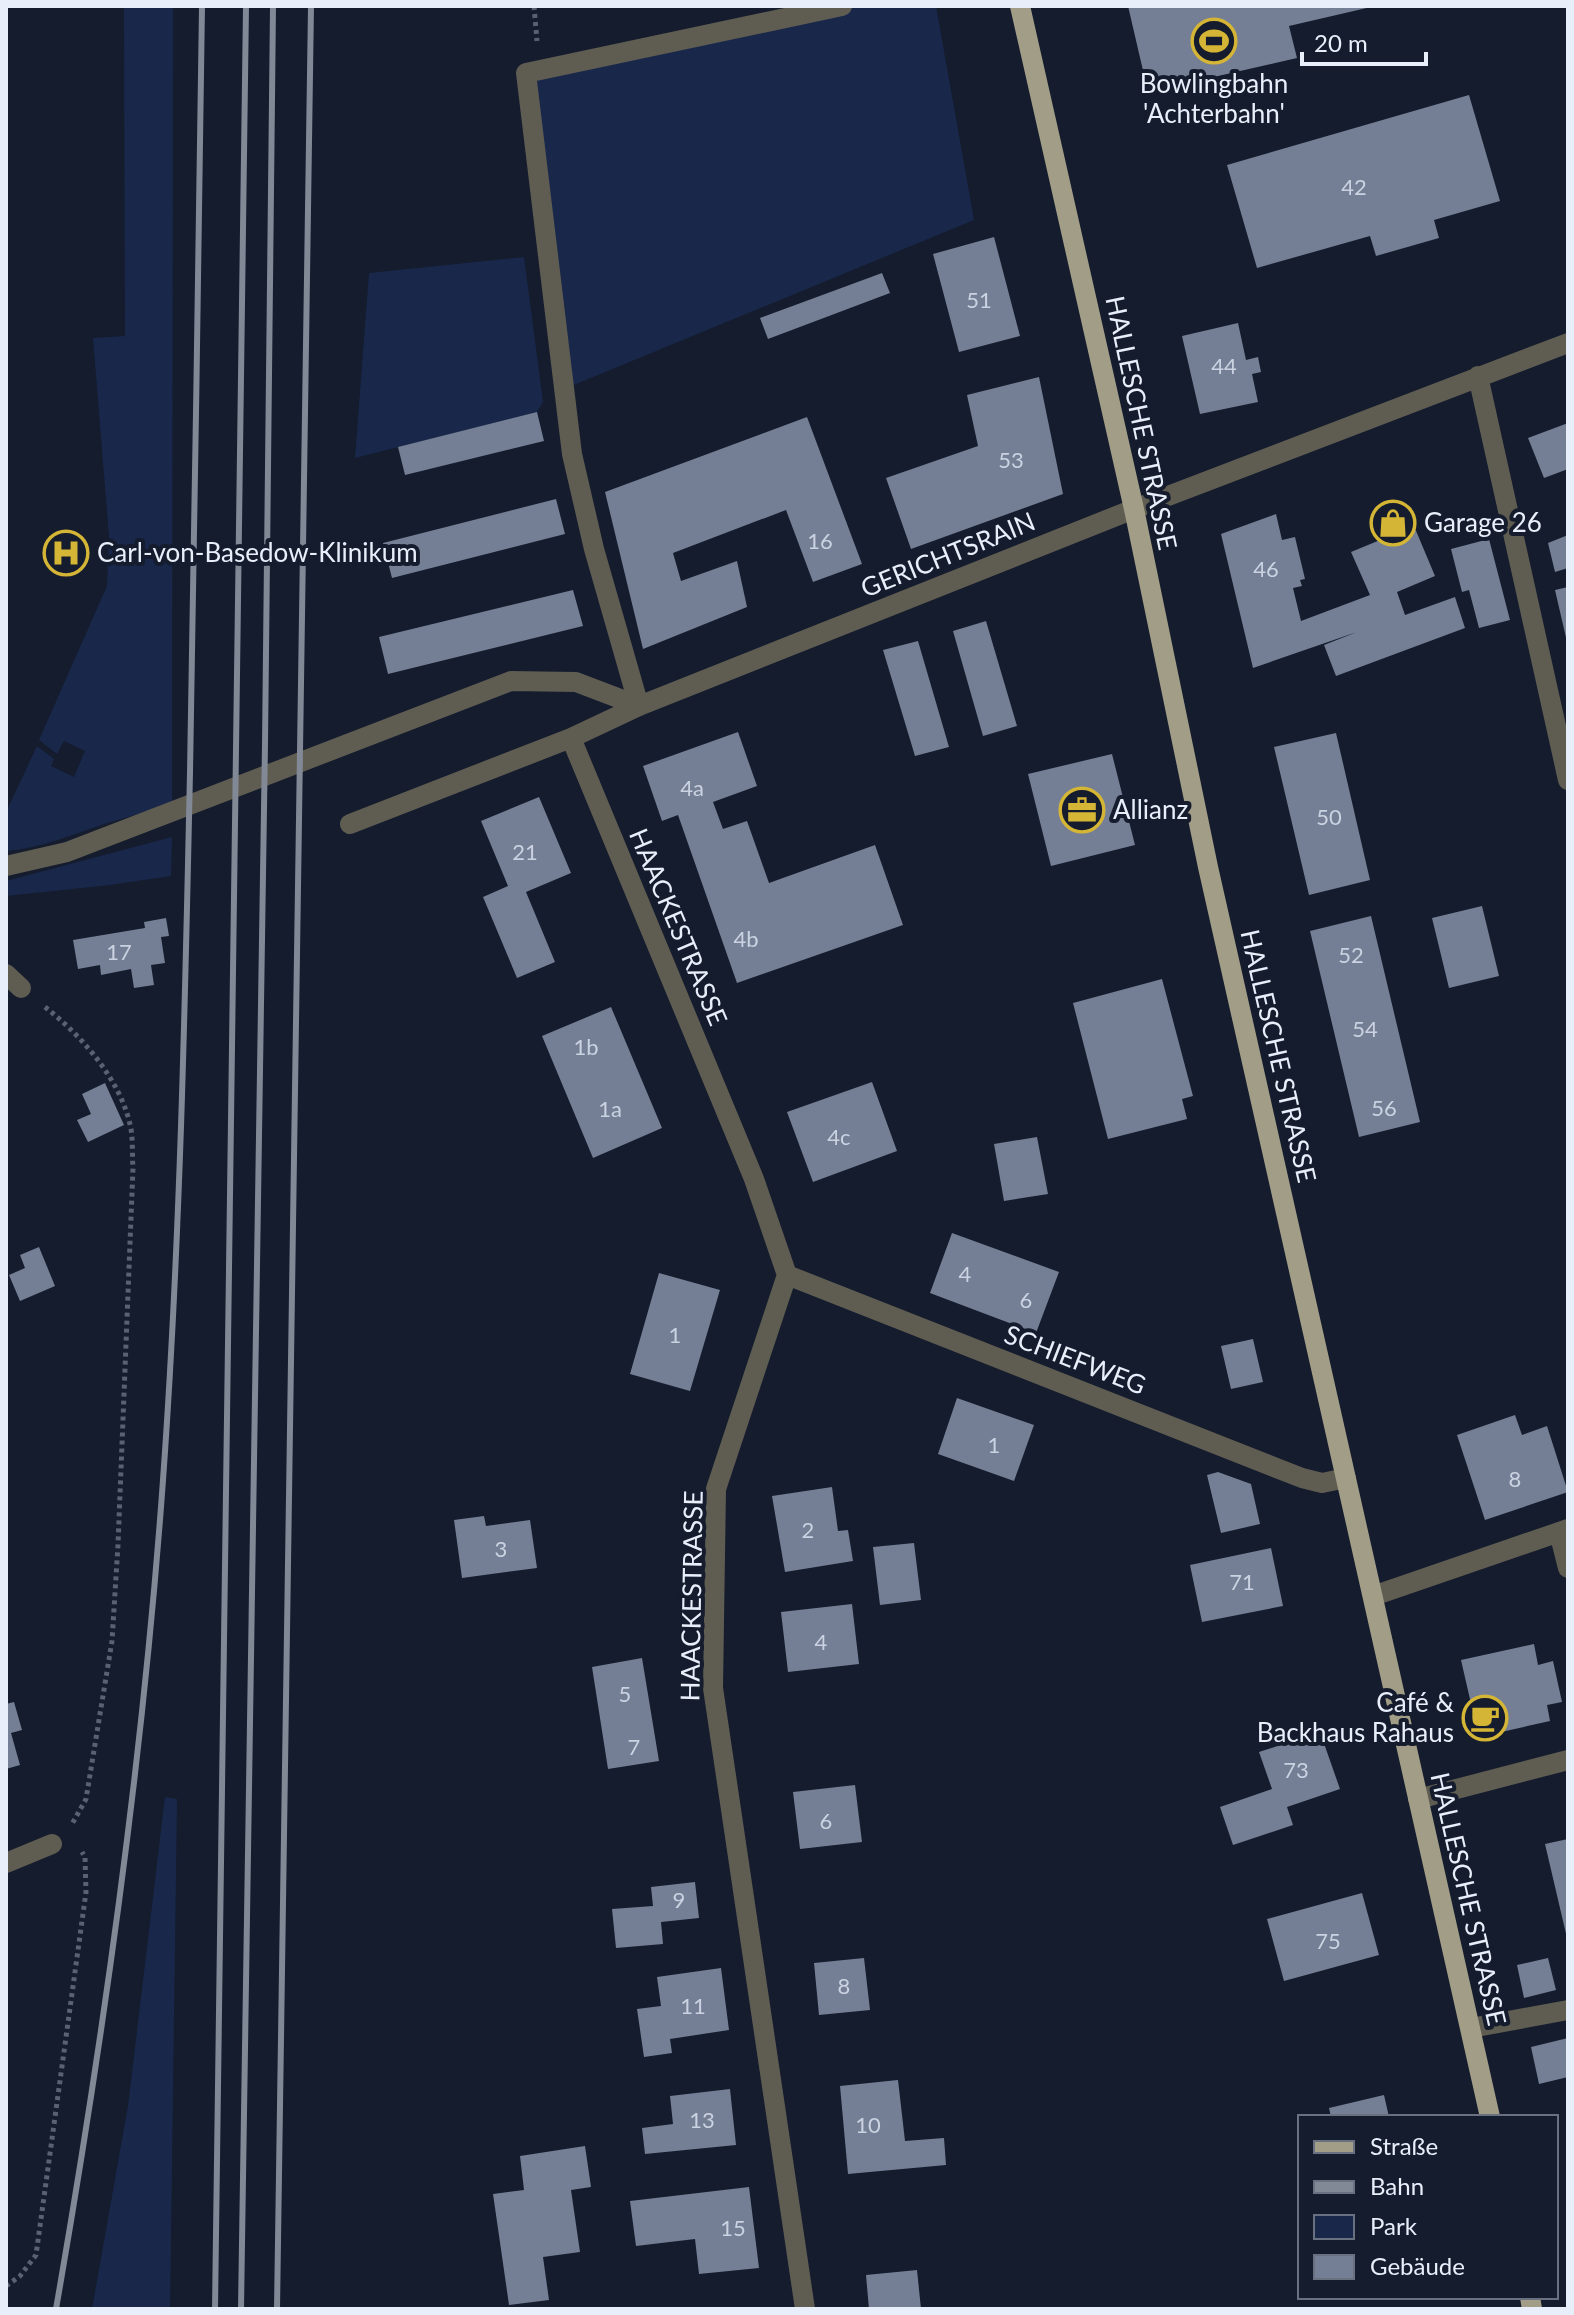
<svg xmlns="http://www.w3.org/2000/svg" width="1574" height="2315" viewBox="0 0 1574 2315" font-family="Lato,sans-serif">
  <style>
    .green { fill: #19284a }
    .building { fill: #747f95 }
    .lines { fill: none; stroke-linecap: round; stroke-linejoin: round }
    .path { stroke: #5a6171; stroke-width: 5; stroke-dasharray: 4 4; stroke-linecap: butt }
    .minor { stroke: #5f5c52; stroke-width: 20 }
    .major { stroke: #a29d87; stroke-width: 20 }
    .rail { stroke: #818997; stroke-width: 6 }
    .labels { text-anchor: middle; stroke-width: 8; stroke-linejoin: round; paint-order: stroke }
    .number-label { font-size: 22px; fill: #cbd3e2 }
    .poi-label { font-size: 26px; fill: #e8effb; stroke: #141c2d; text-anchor: start }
    .street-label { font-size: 26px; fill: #e8effb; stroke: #141c2d }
  </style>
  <rect width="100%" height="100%" fill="#141c2d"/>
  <!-- green -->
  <path class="green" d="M124 6H173L172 804C150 811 127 817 104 824 71 835 42 848 6 851V812L37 746 54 759 51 766 74 777 85 751 64 741 57 754 39 740 107 586 109 536 93 338 125 336Z
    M843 6H936L974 220 564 389 526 73Z
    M524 257 543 402 537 412 355 458 369 273Z
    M172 837 171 876 110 885 6 896V881Z
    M165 1797 177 1799 170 2309H92L128 2106Z"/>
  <!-- building -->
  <path class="building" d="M1128 6H1371V7L1289 26 1297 58 1148 92Z
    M1469 95 1500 201 1434 220 1439 238 1376 256 1370 236 1257 268 1227 165Z
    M994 237 1020 336 959 352 933 254Z
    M882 273 890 293 768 339 760 318Z
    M1238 323 1246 360 1258 357 1261 372 1252 374 1258 402 1200 414 1182 336Z
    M1039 377 1063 494 911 549 886 478 978 446 967 395Z
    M537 412 544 441 405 475 398 447Z
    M807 417 862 564 813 582 786 510 673 553 681 581 737 561 747 607 643 649 605 492Z
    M1568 423V469L1544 478 1528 438Z
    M556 499 565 534 392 578 383 543Z
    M1276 514 1282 540 1295 537 1305 579 1300 580 1302 586 1293 588 1301 621 1370 595 1351 552 1414 526 1435 576 1397 592 1405 615 1455 597 1465 628 1336 676 1324 645 1357 632 1253 668 1221 534Z
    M1568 535V568L1555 572 1548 543Z
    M1489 539 1510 620 1479 628 1469 590 1462 592 1451 549Z
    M1568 587V642H1567L1555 590Z
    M573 590 583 626 388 674 379 637Z
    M986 621 1017 726 983 736 953 631Z
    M918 641 949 747 915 756 883 650Z
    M738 732 757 786 713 802 723 829 747 821 769 883 875 845 903 925 737 983 678 815 662 821 643 766Z
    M1336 733 1370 880 1309 895 1274 747Z
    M1112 754 1135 845 1051 866 1028 774Z
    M539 797 571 873 526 892 555 962 517 978 483 897 508 886 481 821Z
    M1482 906 1499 976 1449 988 1432 918Z
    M1371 916 1420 1122 1359 1137 1310 931Z
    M166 918 169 936 161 937 165 963 151 965 154 985 134 988 131 969 101 975 100 965 78 969 73 940 145 928 144 922Z
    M1162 979 1193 1096 1182 1099 1187 1119 1108 1139 1073 1003Z
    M611 1007 662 1128 593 1158 542 1036Z
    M872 1082 897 1151 813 1182 787 1112Z
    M105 1083 124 1125 88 1142 77 1120 91 1114 82 1094Z
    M1037 1137 1048 1194 1004 1201 994 1144Z
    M952 1233 1059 1272 1036 1333 930 1293Z
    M39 1247 55 1286 20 1301 9 1275 25 1268 20 1255Z
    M659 1273 720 1290 690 1391 630 1374Z
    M1253 1339 1263 1382 1231 1389 1221 1346Z
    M957 1398 1034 1425 1014 1481 938 1454Z
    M1515 1415 1522 1435 1547 1426 1568 1492 1485 1520 1457 1435Z
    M1218 1472 1251 1484 1260 1524 1221 1533 1207 1475Z
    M832 1487 838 1531 848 1530 853 1561 785 1572 772 1496Z
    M484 1516 486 1526 530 1520 537 1568 462 1578 454 1520Z
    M914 1543 921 1600 880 1605 873 1547Z
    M1271 1548 1283 1606 1202 1622 1190 1565Z
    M852 1604 859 1664 788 1672 781 1612Z
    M1534 1644 1538 1665 1553 1661 1562 1702 1547 1705 1550 1721 1488 1735 1481 1705 1472 1708 1461 1660Z
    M642 1658 659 1761 608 1769 592 1667Z
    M14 1702 22 1730 11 1733 20 1765 6 1769V1704Z
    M1320 1732 1340 1789 1287 1807 1293 1825 1233 1845 1220 1807 1272 1789 1259 1752Z
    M855 1785 862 1842 800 1849 793 1792Z
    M1568 1839V1938H1567L1545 1844Z
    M695 1882 699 1918 661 1922 663 1944 616 1948 612 1909 653 1906 651 1887Z
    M1362 1893 1379 1955 1284 1981 1267 1919Z
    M864 1958 870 2010 819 2015 814 1963Z
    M1548 1958 1556 1990 1524 1998 1517 1965Z
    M721 1968 729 2030 670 2039 672 2053 644 2057 637 2009 661 2006 657 1977Z
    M1568 2038V2077L1539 2084 1531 2047Z
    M898 2080 905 2141 944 2138 946 2165 848 2174 840 2086Z
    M730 2089 736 2145 645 2154 642 2128 673 2124 670 2096Z
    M1384 2095 1389 2117H1331L1329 2108Z
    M585 2146 591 2187 571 2190 580 2252 543 2257 549 2300 509 2305 493 2194 524 2190 520 2156Z
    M749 2187 759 2268 699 2274 695 2239 636 2246 630 2201Z
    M917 2270 921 2309H869L866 2275Z"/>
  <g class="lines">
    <!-- path -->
    <path class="path" d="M534 6 537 41
      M45 1007C82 1036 122 1081 131 1129 133 1142 132 1155 133 1168L118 1545 112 1641 86 1799 72 1824
      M6 2286 20 2276 36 2255 86 1892 85 1857 82 1852"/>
    <!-- minor -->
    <path class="minor" d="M1478 376 1568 780
      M639 706 594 549 572 454 526 73 842 6
      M571 738 754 1179 787 1275 716 1489 713 1688 805 2309
      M350 824 571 738 639 706 1134 509 1568 343
      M6 866 67 852 511 681 576 682 639 706
      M6 974 21 988
      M787 1275 1302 1478 1322 1483 1346 1478
      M1559 1532 1568 1568
      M1373 1596 1568 1529
      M1418 1799 1568 1760
      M6 1863 52 1844
      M1471 2028 1568 2010"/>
    <!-- major -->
    <path class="major" d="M1020 6 1134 509 1208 867 1490 2117
      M1530 2297 1532 2309"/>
    <!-- rail -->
    <path class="rail" d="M56 2309C104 2034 143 1759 163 1480 180 1245 185 1008 190 772 195 517 198 261 202 6
      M215 2309 246 6
      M241 2309 265 744 273 6
      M277 2309 311 6"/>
  </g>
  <!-- icons -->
  <defs>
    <g id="stadium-ring" transform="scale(2.3)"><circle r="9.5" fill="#141c2d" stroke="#d5b535" stroke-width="1.5"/><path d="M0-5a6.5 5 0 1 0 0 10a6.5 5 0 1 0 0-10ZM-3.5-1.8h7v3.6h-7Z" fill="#d5b535"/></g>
    <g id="shop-ring" transform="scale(2.3)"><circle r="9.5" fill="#141c2d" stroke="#d5b535" stroke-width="1.5"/><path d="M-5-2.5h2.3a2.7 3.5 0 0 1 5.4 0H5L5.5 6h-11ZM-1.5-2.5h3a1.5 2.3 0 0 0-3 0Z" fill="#d5b535"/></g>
    <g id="hospital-ring" transform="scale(2.3)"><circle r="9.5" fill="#141c2d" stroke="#d5b535" stroke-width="1.5"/><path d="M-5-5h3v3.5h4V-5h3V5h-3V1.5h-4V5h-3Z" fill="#d5b535"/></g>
    <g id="office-ring" transform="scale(2.3)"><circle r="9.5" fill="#141c2d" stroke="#d5b535" stroke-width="1.5"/><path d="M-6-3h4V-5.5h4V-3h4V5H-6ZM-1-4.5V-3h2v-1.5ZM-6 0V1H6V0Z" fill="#d5b535"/></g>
    <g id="cafe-ring" transform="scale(2.3)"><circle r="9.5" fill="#141c2d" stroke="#d5b535" stroke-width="1.5"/><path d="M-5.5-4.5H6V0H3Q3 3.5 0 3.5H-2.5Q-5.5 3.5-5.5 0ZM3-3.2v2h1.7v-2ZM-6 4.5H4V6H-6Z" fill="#d5b535"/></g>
  </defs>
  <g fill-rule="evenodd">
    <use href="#stadium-ring" x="1214" y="41"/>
    <use href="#shop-ring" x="1393" y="523"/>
    <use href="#hospital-ring" x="66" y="553"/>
    <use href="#office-ring" x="1082" y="810"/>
    <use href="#cafe-ring" x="1485" y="1718"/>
  </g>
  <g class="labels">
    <!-- number labels -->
    <g class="number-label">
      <text x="1354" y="195">42</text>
      <text x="979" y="308">51</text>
      <text x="1224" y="374">44</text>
      <text x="1011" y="468">53</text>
      <text x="820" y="549">16</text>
      <text x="1266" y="577">46</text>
      <text x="692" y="796">4a</text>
      <text x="1329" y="825">50</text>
      <text x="525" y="860">21</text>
      <text x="746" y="947">4b</text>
      <text x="119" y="960">17</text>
      <text x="1351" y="963">52</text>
      <text x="1365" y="1037">54</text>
      <text x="586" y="1055">1b</text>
      <text x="1384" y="1116">56</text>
      <text x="610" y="1117">1a</text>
      <text x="839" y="1145">4c</text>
      <text x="965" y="1282">4</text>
      <text x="1026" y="1308">6</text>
      <text x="675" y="1343">1</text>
      <text x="994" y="1453">1</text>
      <text x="1515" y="1487">8</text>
      <text x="808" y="1538">2</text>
      <text x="501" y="1557">3</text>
      <text x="1242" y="1590">71</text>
      <text x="821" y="1650">4</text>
      <text x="625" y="1702">5</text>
      <text x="634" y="1755">7</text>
      <text x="1296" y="1778">73</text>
      <text x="826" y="1829">6</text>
      <text x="679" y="1908">9</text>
      <text x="1328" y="1949">75</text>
      <text x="844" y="1994">8</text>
      <text x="693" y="2014">11</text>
      <text x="702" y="2128">13</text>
      <text x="868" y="2133">10</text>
      <text x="733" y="2236">15</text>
    </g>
    <!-- poi labels -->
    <g class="poi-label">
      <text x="1214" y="93" text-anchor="middle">Bowlingbahn<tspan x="1214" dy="30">'Achterbahn'</tspan></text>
      <text x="1424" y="532">Garage 26</text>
      <text x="97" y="562">Carl-von-Basedow-Klinikum</text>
      <text x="1113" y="819">Allianz</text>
      <text x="1454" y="1712" text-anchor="end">Café &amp;<tspan x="1454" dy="30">Backhaus Rahaus</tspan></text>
    </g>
    <!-- street labels -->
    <g class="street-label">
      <text transform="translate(1141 423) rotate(78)" y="9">HALLESCHE STRASSE</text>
      <text transform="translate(948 555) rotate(-22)" y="9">GERICHTSRAIN</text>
      <text transform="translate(678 927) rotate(67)" y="9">HAACKESTRASSE</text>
      <text transform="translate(1278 1056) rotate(77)" y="9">HALLESCHE STRASSE</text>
      <text transform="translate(1075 1360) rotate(21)" y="9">SCHIEFWEG</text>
      <text transform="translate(692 1596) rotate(-89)" y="9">HAACKESTRASSE</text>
      <text transform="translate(1468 1899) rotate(77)" y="9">HALLESCHE STRASSE</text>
    </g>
  </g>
  <!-- border -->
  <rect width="1574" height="2315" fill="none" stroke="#e8effb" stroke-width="16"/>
  <!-- legend -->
  <rect x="1298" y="2115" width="260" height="184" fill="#141c2d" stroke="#69707f" stroke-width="2"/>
  <rect x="1314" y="2141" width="40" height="12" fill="#a29d87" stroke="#69707f" stroke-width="2"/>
  <text x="1370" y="2155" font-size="24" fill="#e8effb">Straße</text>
  <rect x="1314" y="2181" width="40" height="12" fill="#818997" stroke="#69707f" stroke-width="2"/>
  <text x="1370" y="2195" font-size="24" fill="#e8effb">Bahn</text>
  <rect x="1314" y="2215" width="40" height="24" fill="#19284a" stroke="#69707f" stroke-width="2"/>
  <text x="1370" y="2235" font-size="24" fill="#e8effb">Park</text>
  <rect x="1314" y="2255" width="40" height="24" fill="#747f95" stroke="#69707f" stroke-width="2"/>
  <text x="1370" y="2275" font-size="24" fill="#e8effb">Gebäude</text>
  <!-- scale -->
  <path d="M1302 52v12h124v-12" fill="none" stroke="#e8effb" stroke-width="4"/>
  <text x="1314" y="52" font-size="24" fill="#e8effb" stroke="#141c2d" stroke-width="6" paint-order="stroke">20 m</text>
</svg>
